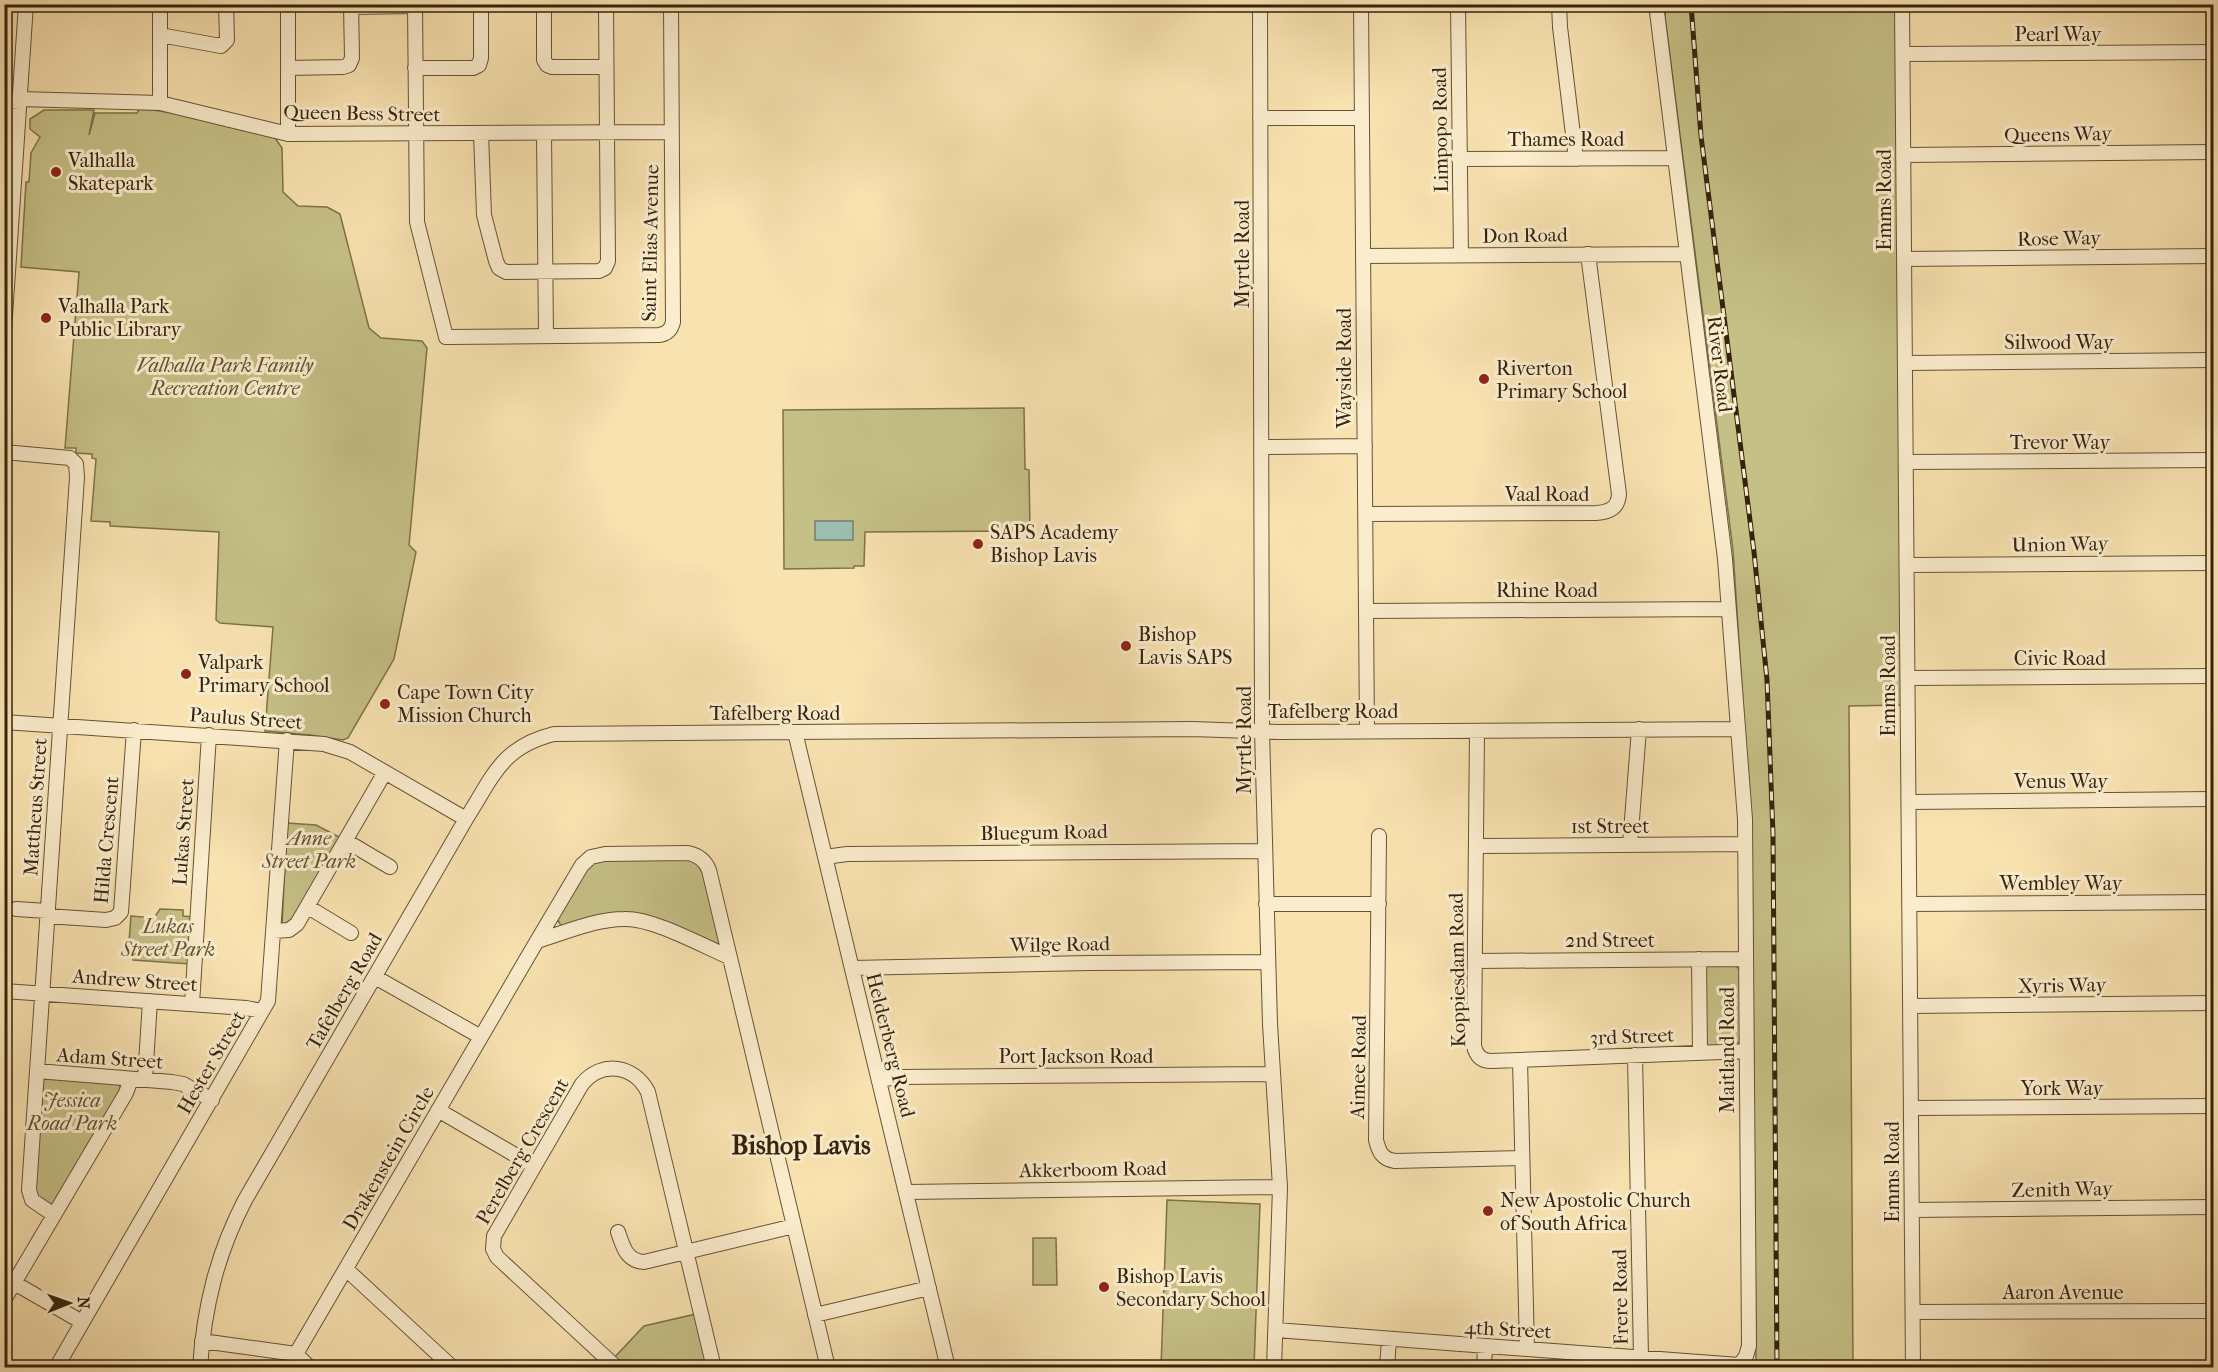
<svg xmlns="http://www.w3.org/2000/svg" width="2218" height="1372" viewBox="0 0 2218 1372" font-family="'IM FELL French Canon',serif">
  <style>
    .green { fill: #c5c086; stroke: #7d724a; stroke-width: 1.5 }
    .water { fill: #9dbdaf; stroke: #737f6e; stroke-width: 1.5 }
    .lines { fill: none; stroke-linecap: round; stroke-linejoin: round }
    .minor-casing { stroke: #665336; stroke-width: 16 }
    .minor { stroke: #faeccc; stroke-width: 14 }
    .rail-casing { stroke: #35230d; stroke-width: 5 }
    .rail { stroke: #faeccc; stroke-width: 3; stroke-dasharray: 9; stroke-linecap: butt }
    .poi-dot { fill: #8f2418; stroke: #faeccc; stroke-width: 2 }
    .labels { text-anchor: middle; stroke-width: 6; stroke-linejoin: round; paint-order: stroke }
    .street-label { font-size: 20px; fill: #35230d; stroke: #faeccc }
    .poi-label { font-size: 20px; fill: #35230d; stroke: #faeccc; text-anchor: start }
    .park-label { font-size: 20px; font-style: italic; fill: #605231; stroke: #faeccc }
    .district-label { font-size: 26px; font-weight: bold; fill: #35230d; stroke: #faeccc }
  </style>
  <rect width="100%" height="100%" fill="#f8e2b0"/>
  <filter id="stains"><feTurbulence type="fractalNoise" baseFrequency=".00333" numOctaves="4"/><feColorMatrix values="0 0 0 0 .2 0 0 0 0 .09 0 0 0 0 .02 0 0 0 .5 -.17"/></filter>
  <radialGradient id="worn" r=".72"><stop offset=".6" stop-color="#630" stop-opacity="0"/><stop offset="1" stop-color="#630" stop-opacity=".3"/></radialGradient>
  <!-- green -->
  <path class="green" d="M1666 5H1898L1903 705 1849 706 1853 1367H1756L1752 842 1733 550 1665 17Z
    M140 108 180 114 275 138 282 148 283 192 298 206 327 207 340 214 369 328 381 338 422 341 427 348 409 545 416 552 394 659 348 738 343 740 310 735 265 731 273 627 220 623 216 620 219 532 110 526V522L91 521 96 459 92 458V454L76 453V448H65L79 272 21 267 26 182H29L31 153 40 137 30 129V119L44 110H94L89 135 95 113H137Z
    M2209 263H2213V354H2209Z
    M1024 408 1025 469 1029 470 1030 531 865 532 864 566H854V568L784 569 783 410Z
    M287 823 316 825 343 839 294 922 282 925Z
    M690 858 702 867 720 942 716 945 652 920 563 927 559 923 558 918 587 867 594 861Z
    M160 909 183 910V916L193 917 190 964 133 960 129 942 131 916 154 918Z
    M1703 965H1735L1740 970V1041L1735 1046 1706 1048Z
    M46 1078 119 1084 121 1090 53 1205H49L34 1195 43 1080Z
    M1167 1200 1260 1204 1254 1367H1161Z
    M1033 1238H1056L1057 1285H1033Z
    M696 1314 709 1367H623L613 1359 644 1326Z"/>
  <!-- water -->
  <path class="water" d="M815 521H853V540H815Z"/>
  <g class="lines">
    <!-- minor casing -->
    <g class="minor-casing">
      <path id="minor" d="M415 4 417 222 446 337 659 335C667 334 671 330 673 322L671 4
        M544 4V60L547 65 552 67H606
        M1260 4 1262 731 1270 1024 1280 1187 1274 1368
        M1361 4 1367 731
        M1458 4 1461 255
        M1559 4 1560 27 1576 159
        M1656 4 1725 559 1745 819 1749 1346 1746 1356 1738 1368
        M1902 4 1913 1368
        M351 7 415 6
        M160 35 221 46 227 40 226 4
        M1903 54 2214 52
        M288 68 343 67 349 65 352 58 351 4
        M415 68H473L479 65 481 58V4
        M20 99 160 103 288 134 671 132
        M4 101 20 102
        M160 103V4
        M1260 118H1362
        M481 133 484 215 496 261 499 268 506 272 599 271 605 268 608 261 606 4
        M544 133 546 336
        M288 134V4
        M1904 155 2214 152
        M1459 159 1674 158
        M1363 256 1687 254
        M1904 259 2214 256
        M4 331 26 4
        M1905 363 2214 360
        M1263 447 1365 446
        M4 452 70 458 76 464 77 477 29 1190 32 1200 54 1215
        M1906 462 2214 460
        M1365 514 1596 513C1610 512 1618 508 1619 494L1588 254
        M1907 565 2214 563
        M1366 611 1729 609
        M1908 678 2214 676
        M4 722 324 744 350 752 466 819
        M1477 731 1474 1046C1476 1055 1481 1061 1491 1061L1747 1051
        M795 732 948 1368
        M1909 802 2214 799
        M1379 836 1376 1140C1379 1152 1382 1159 1395 1161L1522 1158
        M346 841 390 867
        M1630 845 1639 729
        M1476 846 1745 844
        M825 857 847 854 1265 851
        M1266 904H1379
        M1909 904 2214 902
        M308 907 351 933
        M4 908H5
        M16 909 47 911
        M47 916 106 920 115 918 121 912 134 730
        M273 931 289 930 297 924 385 772
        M537 941 582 865 591 857 605 854 688 853C698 855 705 860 709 870L828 1368
        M1699 959 1700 1053
        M1475 961 1746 959
        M852 968 1090 963 1268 962
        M375 977 481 1037
        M4 991 246 1008 262 1011
        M192 1004 209 735
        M1910 1006 2214 1003
        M1635 1055 1641 1357
        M1520 1060 1527 1349
        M37 1071 172 1082 183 1084 212 1100
        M145 1079 150 1001
        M879 1080 897 1077 1273 1074
        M1911 1108 2214 1106
        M438 1110 534 1166
        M906 1192 1280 1187
        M1912 1210 2214 1207
        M618 1232C623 1246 626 1261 644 1262L794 1226
        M346 1269 453 1368
        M4 1277 82 1322
        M4 1300 126 1093 131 1079
        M1913 1312 2214 1311
        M815 1315 929 1288
        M1276 1330 1739 1365
        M202 1341 296 1354 310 1368
        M296 1354 537 941C564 933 595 919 624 919 653 918 701 945 729 957
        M56 1368 268 1001 287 740
        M200 1368C204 1307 217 1254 245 1200L466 819C493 777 501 747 554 734L1192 729 1279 732 1738 729
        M617 1368 497 1257 493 1249 494 1236 582 1084C602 1060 634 1065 648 1092L714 1368
        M1387 1368 1389 1340
        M1484 1368 1485 1347"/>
    </g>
    <!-- minor -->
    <use href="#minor" class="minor"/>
    <!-- rail casing -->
    <g class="rail-casing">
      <path id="rail" d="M1691 4 1701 136 1754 552 1767 680 1773 834 1777 1368"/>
    </g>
    <!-- rail -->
    <use href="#rail" class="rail"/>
  </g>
  <!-- markers -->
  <g class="poi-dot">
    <circle cx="56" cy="172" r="6"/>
    <circle cx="46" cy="318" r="6"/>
    <circle cx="1484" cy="379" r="6"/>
    <circle cx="978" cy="544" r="6"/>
    <circle cx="1126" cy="646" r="6"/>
    <circle cx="186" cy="674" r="6"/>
    <circle cx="385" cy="704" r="6"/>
    <circle cx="1488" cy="1211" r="6"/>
    <circle cx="1104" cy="1287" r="6"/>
  </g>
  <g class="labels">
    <!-- street labels -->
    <g class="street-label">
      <text x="2058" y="41">Pearl Way</text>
      <text transform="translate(362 113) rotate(1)" y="7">Queen Bess Street</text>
      <text transform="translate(1440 130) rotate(-91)" y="7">Limpopo Road</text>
      <text transform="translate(2058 134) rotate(-1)" y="7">Queens Way</text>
      <text x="1566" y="146">Thames Road</text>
      <text transform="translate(1884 200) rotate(-90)" y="7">Emms Road</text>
      <text transform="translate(1525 235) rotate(-1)" y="7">Don Road</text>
      <text transform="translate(2059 238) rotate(-1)" y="7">Rose Way</text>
      <text transform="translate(650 243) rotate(-89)" y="7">Saint Elias Avenue</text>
      <text transform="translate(1242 254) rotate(-90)" y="7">Myrtle Road</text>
      <text x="2059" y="349">Silwood Way</text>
      <text transform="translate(1720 364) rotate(83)" y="7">River Road</text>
      <text transform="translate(1344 368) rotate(-90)" y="7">Wayside Road</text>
      <text x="2060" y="449">Trevor Way</text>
      <text x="1547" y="501">Vaal Road</text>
      <text transform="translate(2060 544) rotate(-1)" y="7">Union Way</text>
      <text x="1547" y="597">Rhine Road</text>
      <text x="2060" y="665">Civic Road</text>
      <text transform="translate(1888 686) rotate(-90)" y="7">Emms Road</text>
      <text x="1333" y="718">Tafelberg Road</text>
      <text x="775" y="720">Tafelberg Road</text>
      <text transform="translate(246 718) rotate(4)" y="7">Paulus Street</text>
      <text transform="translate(1244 740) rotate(-90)" y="7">Myrtle Road</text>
      <text x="2061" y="788">Venus Way</text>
      <text transform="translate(35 807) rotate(-86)" y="7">Mattheus Street</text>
      <text x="1610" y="833">1st Street</text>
      <text transform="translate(183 832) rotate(-86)" y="7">Lukas Street</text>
      <text transform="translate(1044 832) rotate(-1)" y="7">Bluegum Road</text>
      <text transform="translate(106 840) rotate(-85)" y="7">Hilda Crescent</text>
      <text x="2061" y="890">Wembley Way</text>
      <text x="1610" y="947">2nd Street</text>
      <text transform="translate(1060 944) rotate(-1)" y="7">Wilge Road</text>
      <text transform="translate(1457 970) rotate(-91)" y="7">Koppiesdam Road</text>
      <text transform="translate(135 980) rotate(4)" y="7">Andrew Street</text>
      <text transform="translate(2062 985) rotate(-1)" y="7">Xyris Way</text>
      <text transform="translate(344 991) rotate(-60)" y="7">Tafelberg Road</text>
      <text transform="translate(1632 1036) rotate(-2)" y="7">3rd Street</text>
      <text transform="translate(891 1045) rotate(76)" y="7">Helderberg Road</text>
      <text transform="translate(1727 1050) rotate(-90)" y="7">Maitland Road</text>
      <text x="1076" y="1063">Port Jackson Road</text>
      <text transform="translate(110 1058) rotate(4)" y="7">Adam Street</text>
      <text transform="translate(211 1062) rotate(-60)" y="7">Hester Street</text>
      <text transform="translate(1358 1067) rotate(-89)" y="7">Aimee Road</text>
      <text x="2062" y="1095">York Way</text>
      <text transform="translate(522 1151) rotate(-60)" y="7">Perelberg Crescent</text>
      <text transform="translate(388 1158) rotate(-60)" y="7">Drakenstein Circle</text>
      <text transform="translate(1093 1169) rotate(-1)" y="7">Akkerboom Road</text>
      <text transform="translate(1892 1172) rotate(-90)" y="7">Emms Road</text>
      <text transform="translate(2062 1189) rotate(-1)" y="7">Zenith Way</text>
      <text x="2063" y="1299">Aaron Avenue</text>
      <text transform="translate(1620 1297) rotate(-91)" y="7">Frere Road</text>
      <text transform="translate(1508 1329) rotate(3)" y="7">4th Street</text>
    </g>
    <!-- poi labels -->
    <g class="poi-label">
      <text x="68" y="167">Valhalla<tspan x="68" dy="23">Skatepark</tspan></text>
      <text x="58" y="313">Valhalla Park<tspan x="58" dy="23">Public Library</tspan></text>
      <text x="1496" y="375">Riverton<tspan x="1496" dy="23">Primary School</tspan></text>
      <text x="990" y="539">SAPS Academy<tspan x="990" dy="23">Bishop Lavis</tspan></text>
      <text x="1138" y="641">Bishop<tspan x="1138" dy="23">Lavis SAPS</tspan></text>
      <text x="198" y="669">Valpark<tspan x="198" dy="23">Primary School</tspan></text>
      <text x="397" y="699">Cape Town City<tspan x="397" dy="23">Mission Church</tspan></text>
      <text x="1500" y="1207">New Apostolic Church<tspan x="1500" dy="23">of South Africa</tspan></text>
      <text x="1116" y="1283">Bishop Lavis<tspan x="1116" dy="23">Secondary School</tspan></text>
    </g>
    <!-- park labels -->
    <g class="park-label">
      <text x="225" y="372">Valhalla Park Family<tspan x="225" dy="23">Recreation Centre</tspan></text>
      <text x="309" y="845">Anne<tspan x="309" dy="23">Street Park</tspan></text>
      <text x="168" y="933">Lukas<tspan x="168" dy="23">Street Park</tspan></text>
      <text x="72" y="1107">Jessica<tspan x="72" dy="23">Road Park</tspan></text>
    </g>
    <!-- district labels -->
    <g class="district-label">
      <text x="801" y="1154">Bishop Lavis</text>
    </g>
  </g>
  <!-- margin -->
  <rect width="2218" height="1372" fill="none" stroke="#f8e2b0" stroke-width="24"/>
  <rect x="6" y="6" width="2206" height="1360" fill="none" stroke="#35230d" stroke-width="3"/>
  <rect x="12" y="12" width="2194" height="1348" fill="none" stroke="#35230d" stroke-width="1.5"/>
  <!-- north arrow -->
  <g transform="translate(69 1303) rotate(89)" stroke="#faeccc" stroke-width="4.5" paint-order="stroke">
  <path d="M0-4.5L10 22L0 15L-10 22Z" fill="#35230d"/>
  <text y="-9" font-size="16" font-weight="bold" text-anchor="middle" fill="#35230d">N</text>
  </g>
  <rect width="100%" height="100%" filter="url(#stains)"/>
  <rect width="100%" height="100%" fill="url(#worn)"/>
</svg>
